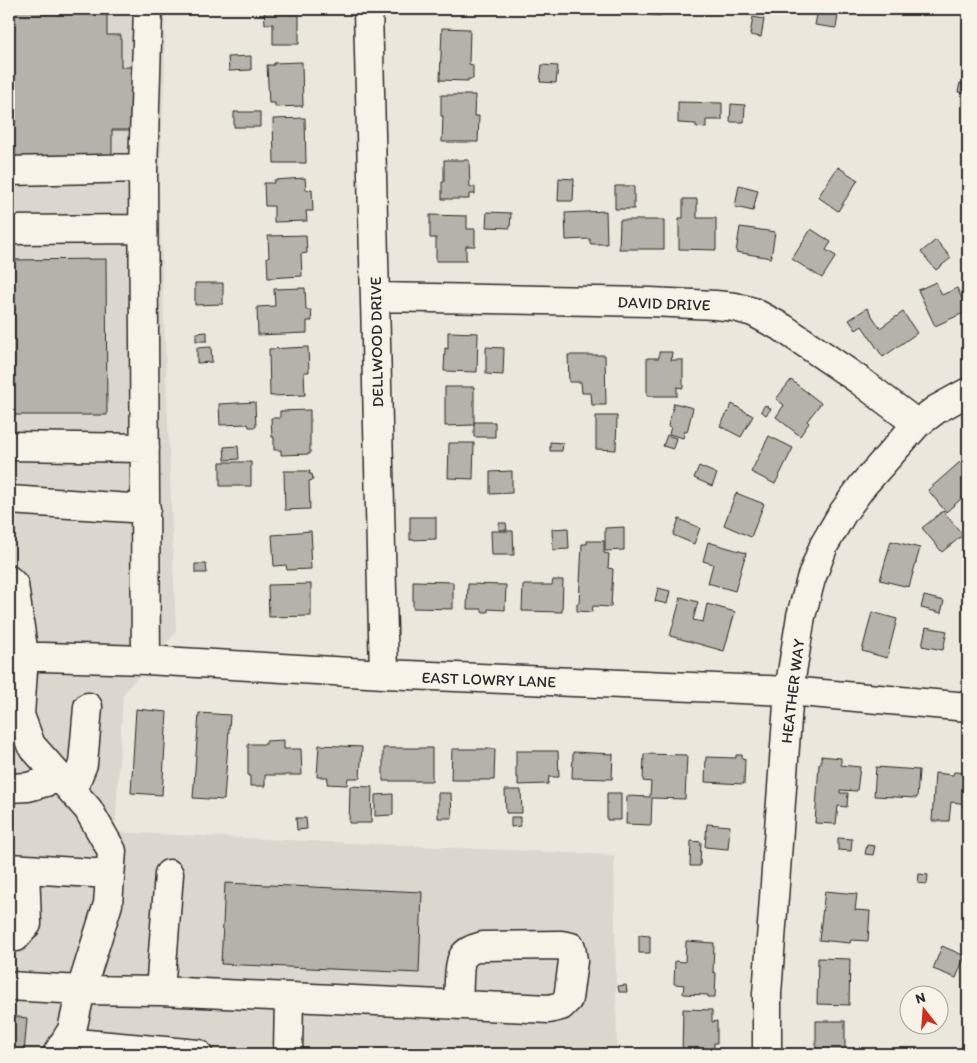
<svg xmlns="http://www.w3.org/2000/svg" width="977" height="1063" viewBox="0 0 977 1063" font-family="Itim,sans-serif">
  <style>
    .built { fill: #dbd7ce }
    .building { fill: #b5b2ab; stroke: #2b2b2b }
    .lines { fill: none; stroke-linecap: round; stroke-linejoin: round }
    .minor-casing { stroke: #2b2b2b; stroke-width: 31 }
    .minor { stroke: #f7f3e8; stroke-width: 28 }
    .labels { text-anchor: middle; stroke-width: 4; stroke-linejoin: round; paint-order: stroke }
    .street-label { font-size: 16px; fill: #2b2b2b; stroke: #f7f3e8 }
  </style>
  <rect width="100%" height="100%" fill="#ebe7dd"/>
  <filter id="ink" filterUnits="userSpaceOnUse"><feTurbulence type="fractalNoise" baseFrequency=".02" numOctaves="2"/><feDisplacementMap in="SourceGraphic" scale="10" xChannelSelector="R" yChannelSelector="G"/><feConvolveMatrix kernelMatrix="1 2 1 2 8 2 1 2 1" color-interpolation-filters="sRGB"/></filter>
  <g filter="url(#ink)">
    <!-- built -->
    <path class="built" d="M9 9H164L165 70 159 191 176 632 123 694 115 832 614 855 617 1054H9Z"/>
    <!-- building -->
    <path class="building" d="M9 9H107V35H121V67H134L137 130H112V160L9 162Z
      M264 9H299V44H273V24H265Z
      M640 9H662L661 16 640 14Z
      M818 9H839L836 28 815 25Z
      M951 9H968V12Z
      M753 17 764 19 761 37 750 35Z
      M442 28 470 29 469 64 473 65V79H468V81L440 80Z
      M251 56V70L229 71 228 57Z
      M302 62 303 106 275 107V103H269L267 65H274V63Z
      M542 65 558 66 556 83 540 82Z
      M960 83 966 85 965 93 958 92Z
      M441 95H475L474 116H479L478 142H442L443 116H441Z
      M678 102 722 103V120H706V128L696 127V124L678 123Z
      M731 104 745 105 744 122H730Z
      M234 112H260V127H234Z
      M305 118 306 163H274L273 119Z
      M444 160H469L470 187H475V194H469V199H442V182H444Z
      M838 167 858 180 838 211 818 197Z
      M305 178 306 190 312 189 313 211H306L307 221 274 222V206H265L264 183H274V180Z
      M559 178 574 179 573 201H558Z
      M739 185 758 190 753 211 735 207Z
      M615 186H634V209H615Z
      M683 199H697V218H716V250L679 249V218H683Z
      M606 211 607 244H590V239L566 240 565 213Z
      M487 212 511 213 510 228 486 227Z
      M430 215 467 216V229H475V246H466V261H436V238H430Z
      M620 220H664V249H619Z
      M740 227 775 232 771 258 736 252Z
      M811 229 831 242 826 250 836 256 822 278 792 259Z
      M306 235 307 253 301 254 302 276 268 278 267 257H269L268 236Z
      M936 240 951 258 936 270 921 252Z
      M106 259 107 415H9V260Z
      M936 282 942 295 957 288 968 311 935 326 918 290Z
      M195 283H223V304L195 305Z
      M305 288 306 310H311L312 321H307V333L258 335 257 307 275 306 274 289Z
      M867 308 880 328 903 312 917 333 883 357 862 326 856 330 849 320Z
      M207 332V341H196V333Z
      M448 332 478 333 477 372 444 371 445 348 448 349Z
      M211 347 212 362 197 363V348Z
      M308 347 309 372H304L305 395 270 396 269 349Z
      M486 347 504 348 503 375 486 374Z
      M659 352H672L671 360H683V388L677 387V396H647V358H659Z
      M568 355H605L606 405H592L591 393H582L581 382H569Z
      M791 380 821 403 807 421 809 423 800 436 776 417 784 405 776 399Z
      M445 387H474V425L445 426Z
      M255 402 256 427H249L248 424 220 425 219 404Z
      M674 403 693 408 687 432 685 431 683 438 669 434 671 427 668 426Z
      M732 404 753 416 741 437 720 426Z
      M765 405 771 409 766 415 761 411Z
      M310 410V454L281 455V450H274V437H272L271 418H280V411Z
      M596 416H617L616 450 596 449Z
      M474 422H495V437H474Z
      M667 435 676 438 673 449 663 446Z
      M769 436 793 448 775 484 751 472Z
      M550 442 563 443 562 451H550Z
      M449 443H474L473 479 448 478Z
      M238 446 239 459 225 460 224 447Z
      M220 462H251V486H220Z
      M960 462 968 471V493L946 512 928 490Z
      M699 466 717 474 712 486 694 478Z
      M284 471H310L309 474H312L313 480 309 481 310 509 285 510Z
      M512 471V493L490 494V472Z
      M736 493 764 504 751 537 724 525Z
      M943 511 963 535 942 552 922 528Z
      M410 517H436V539L410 540Z
      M679 519 700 528 694 544 673 535Z
      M499 523H506L507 530H499Z
      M624 527V550L605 551V528Z
      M568 528 569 549 553 550 552 529Z
      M311 531 312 548H310L311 569 287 570 286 565 274 566 272 535 286 534V533Z
      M491 531H513L514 555H492Z
      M587 541H604V553L609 554 608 568 613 569 611 607 593 606 592 612 577 611V603H579L582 544H587Z
      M891 541 920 548 909 587 880 580Z
      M708 542 746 553 735 591 708 583 713 564 703 561Z
      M195 564H206L207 573H195Z
      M553 580H563L562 612 522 611 523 585H552Z
      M413 581 453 582V609L413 608Z
      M311 584V616L269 617 268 585Z
      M468 584 506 585 505 610 488 609V612H482V609H467Z
      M658 588 670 591 667 604 655 601Z
      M924 596 944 601 941 613 921 608Z
      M681 597 698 602 693 620 703 622 707 604 735 612 724 651 670 636Z
      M872 612 897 619 887 658 862 651Z
      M926 627 947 631 943 650 922 646Z
      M136 709 167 712 162 795 131 793Z
      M199 713 230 715 224 800 193 798Z
      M284 740V749H301L302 775H265V786H250V776H248V744H266V741Z
      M319 745 362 747 360 778H348L347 785 327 784 328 777H317Z
      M383 748H432V781H383Z
      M452 749H495L494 780H451Z
      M516 751H558L559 777H549L548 784 518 785V777H516Z
      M573 752 613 754 612 779 572 778Z
      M644 754 687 755 685 799 652 798 651 825 626 824 627 796 650 797 651 782 643 781Z
      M736 755H742V758L745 759 744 784 705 782 706 757 736 758Z
      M821 756 841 758V765L860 767 857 791 840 790V793H848L847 807 838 806 836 824 815 823 819 764H821Z
      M876 767 919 770 917 798 874 796Z
      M954 772 968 773V804L951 802 949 821H932L935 773 953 775Z
      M350 786 372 787 371 823H349Z
      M505 790H521L522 813H506Z
      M438 793H451L452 818H438Z
      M607 793H621V820H607Z
      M393 794V815L375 816V795Z
      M511 817H520V826L511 827Z
      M296 818H306L307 829 297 830Z
      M707 824 730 826 728 849 705 847Z
      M838 838 852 839 851 851 838 850Z
      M691 841 701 842 700 866H690Z
      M867 845 875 846 873 855 865 854Z
      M919 874 928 875 927 884 918 883Z
      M225 883 422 892 419 973 221 964Z
      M825 891 857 894 855 910 870 911 868 941 851 940 850 943 819 940Z
      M639 935 650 936V953H639Z
      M686 941 714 943 713 972 716 973 715 997H708V995L683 994 684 985 674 984 675 961 685 962Z
      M942 946 965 956 956 978 933 969Z
      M818 958 850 959 849 1005 817 1004Z
      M626 985 627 992H619L618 986Z
      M968 1003V1014L964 1011Z
      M683 1009 712 1010V1022L717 1021V1043H714V1054H682Z
      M9 1016 27 1018 24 1054H9Z
      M816 1021H845V1054H816Z"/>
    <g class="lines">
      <!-- minor casing -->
      <g class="minor-casing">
        <path id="minor" d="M368 9 384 674
          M9 171 143 168
          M9 230 143 229
          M375 297 650 302 715 305 735 307 753 312 783 328 859 380 917 424
          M9 446 145 448
          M9 500 146 509
          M9 580 14 585 24 656 20 715 31 745 88 809 112 851 108 904 81 990 72 1030 57 1054
          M9 656 146 660 384 674 789 691 968 707
          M146 660 143 171 148 9
          M9 788 28 787 60 778
          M72 791 83 764 88 707
          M9 868 110 874
          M9 937H16L27 924 25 869
          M9 986 81 990 160 991 549 1009 561 1006 568 999 573 961 571 947 561 945 483 946C476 948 467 950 463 957 458 964 459 995 458 1005
          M160 991 169 874
          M65 1042 198 1054
          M288 1054 289 997
          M767 1054V994L789 691 801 616 811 579 824 545 842 514 863 485 917 424 937 409 968 392"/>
      </g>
      <!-- minor -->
      <use href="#minor" class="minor"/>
    </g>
  </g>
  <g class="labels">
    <!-- street labels -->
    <g class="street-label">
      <text transform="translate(664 303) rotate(2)" y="6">DAVID DRIVE</text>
      <text transform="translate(376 342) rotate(-91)" y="6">DELLWOOD DRIVE</text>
      <text transform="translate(489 679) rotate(2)" y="6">EAST LOWRY LANE</text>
      <text transform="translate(792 691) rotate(-83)" y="6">HEATHER WAY</text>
    </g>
  </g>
  <!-- margin -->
  <rect width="977" height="1063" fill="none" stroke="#f7f3e8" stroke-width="30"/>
  <rect x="15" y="15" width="947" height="1033" fill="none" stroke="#2b2b2b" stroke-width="2" filter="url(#ink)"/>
  <!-- north arrow -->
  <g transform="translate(924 1010) rotate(343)"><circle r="24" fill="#f7f3e8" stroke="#a5a39c"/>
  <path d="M0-4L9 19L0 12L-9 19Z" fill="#c8321e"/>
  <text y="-8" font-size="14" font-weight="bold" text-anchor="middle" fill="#2b2b2b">N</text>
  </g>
</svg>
